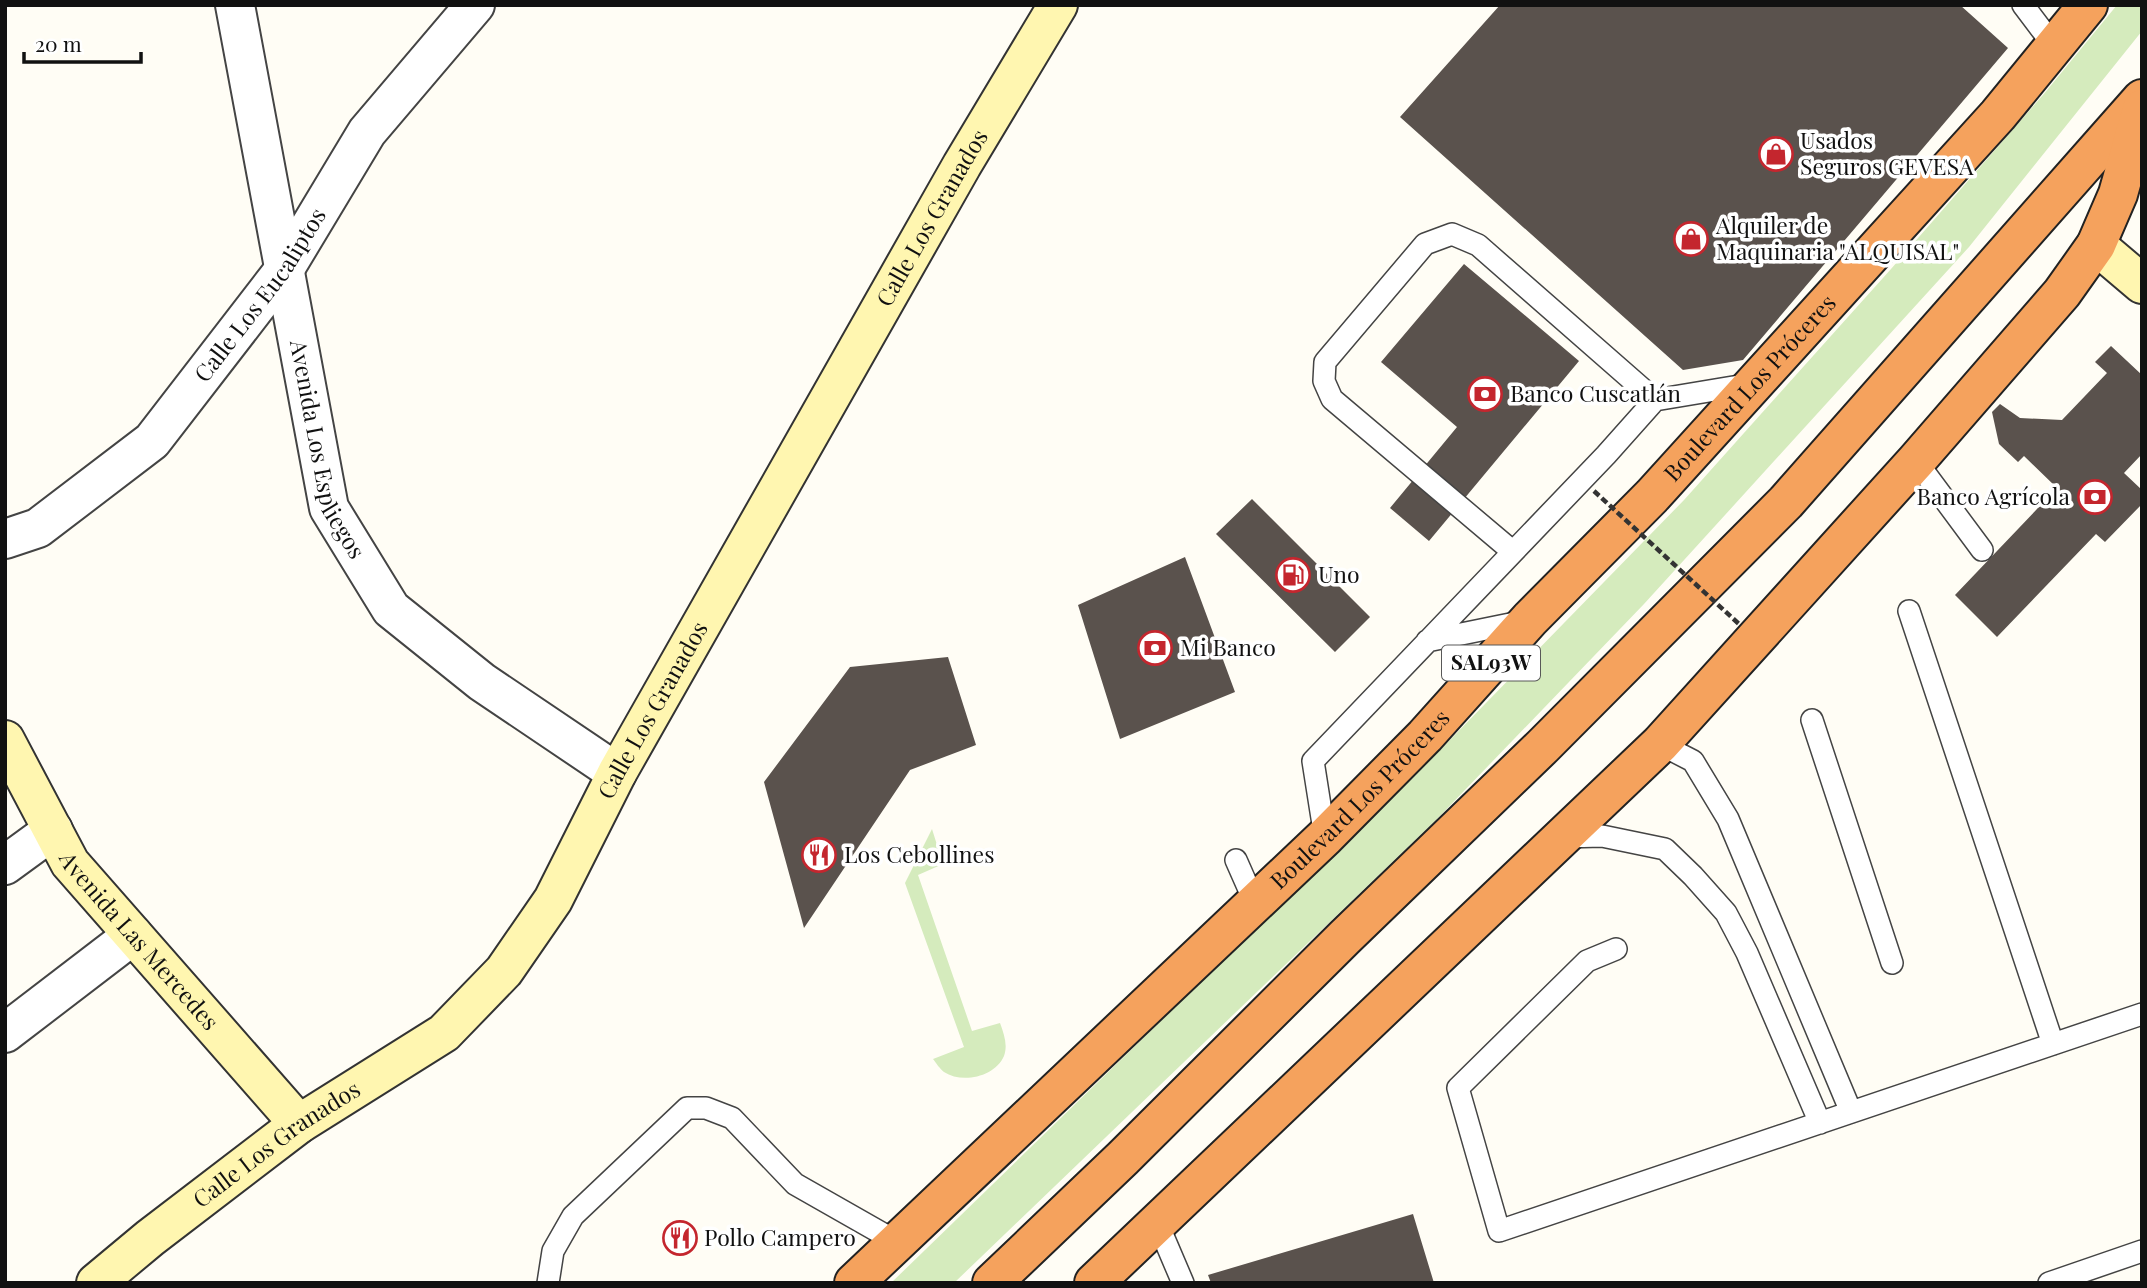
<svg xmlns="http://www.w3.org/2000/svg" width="2147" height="1288" viewBox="0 0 2147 1288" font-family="'Playfair Display',serif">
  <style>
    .green { fill: #d5ebbd }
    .building { fill: #5a524d }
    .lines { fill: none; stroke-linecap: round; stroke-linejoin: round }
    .lane-casing { stroke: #444; stroke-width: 24 }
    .street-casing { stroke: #444; stroke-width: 42 }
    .secondary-casing { stroke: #333; stroke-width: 42 }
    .highway-casing { stroke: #222; stroke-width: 42 }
    .lane { stroke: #fff; stroke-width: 21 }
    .street { stroke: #fff; stroke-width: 38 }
    .secondary { stroke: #fff6b0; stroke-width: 38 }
    .highway { stroke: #f5a25d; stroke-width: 38 }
    .path-bridge { stroke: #333; stroke-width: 4.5; stroke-dasharray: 7 3.5; stroke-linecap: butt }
    .labels { text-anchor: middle; stroke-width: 7; stroke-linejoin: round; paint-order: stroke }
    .shield { fill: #fff; stroke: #585858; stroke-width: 2 }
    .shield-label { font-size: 21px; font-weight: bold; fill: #111 }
    .poi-label { font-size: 23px; fill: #111; stroke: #fff; text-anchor: start }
    .street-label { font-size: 23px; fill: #111; stroke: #fff }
  </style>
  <rect width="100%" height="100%" fill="#fffdf5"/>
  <!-- green -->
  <path class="green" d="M2117 5H2142V31L1969 247 1644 604 1437 819 954 1283H891L1443 747 1684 500 1891 269 2043 95Z
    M932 829 943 864 918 875 972 1031 1000 1023C1004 1034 1008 1045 1004 1056 995 1077 962 1084 944 1072 940 1069 936 1063 933 1059L964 1047 905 883Z"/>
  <!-- building -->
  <path class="building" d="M1500 5H1960L2008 48 1743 360 1683 370 1400 117Z
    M1464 264 1579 361 1429 541 1390 508 1457 427 1381 362Z
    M2111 346 2142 375V454L2124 473 2142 490V504L2105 542 2096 534 1997 637 1955 595 2057 488 2024 456 2018 462 1999 444 1992 412 2000 404 2020 418 2062 420 2107 373 2095 362Z
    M1252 499 1370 617 1335 652 1216 534Z
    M1185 557 1235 692 1120 739 1078 605Z
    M948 657 976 745 910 770 804 928 764 782 850 667Z
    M1413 1214 1434 1283H1211L1208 1275Z"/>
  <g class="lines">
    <!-- lane casing -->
    <g class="lane-casing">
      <path id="lane" d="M2023 5 2054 46
        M1916 461 1982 550
        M1512 551 1332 399 1324 381 1325 362 1425 244 1452 234 1478 245 1655 400
        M1909 611 2053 1044
        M1427 641 1525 621
        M1812 720 1892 963
        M1660 744 1693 761 1728 819 1851 1112
        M1325 837 1313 761 1606 455 1655 400 1751 384
        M1564 837 1602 836 1665 849 1693 876 1726 913 1747 953 1820 1123
        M1236 860 1255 903
        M1616 949 1587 961 1458 1088 1499 1231 2142 1014
        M1157 1222 1183 1283
        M548 1283 553 1251 573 1216 687 1108H706L732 1118 795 1184 897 1242
        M2049 1283 2142 1251"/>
    </g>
    <!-- street casing -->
    <g class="street-casing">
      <g id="street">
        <path id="s1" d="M235 5 329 508 391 609 482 682 617 773"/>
        <path id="s2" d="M5 539 38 528 152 441 284 270 367 132 475 5"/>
        <path d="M5 865 53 830"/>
        <path d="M5 1033 133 935"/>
      </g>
    </g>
    <!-- secondary casing -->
    <g class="secondary-casing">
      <g id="secondary">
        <path d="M2096 245 2142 284"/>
        <path id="s3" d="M5 740 70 863 299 1124"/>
        <path id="s4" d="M96 1283 150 1238 299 1124 444 1033 504 971 553 900 617 773 962 165 1058 5"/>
      </g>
    </g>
    <!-- highway casing -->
    <g class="highway-casing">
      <g id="highway">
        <path id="s5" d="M854 1283 1325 837 1425 736 1530 619 1652 496 1998 115 2088 5"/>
        <path d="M992 1283 1123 1158 1345 937 1543 746 1786 502 2142 99"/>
        <path d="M1094 1283 1660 744 1916 461 2062 293 2096 245 2118 194 2142 109"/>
      </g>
    </g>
    <!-- lane -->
    <use href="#lane" class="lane"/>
    <!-- street -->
    <use href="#street" class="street"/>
    <!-- secondary -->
    <use href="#secondary" class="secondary"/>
    <!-- highway -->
    <use href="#highway" class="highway"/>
    <!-- path-bridge -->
    <path class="path-bridge" d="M1594 491 1739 624"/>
  </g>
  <!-- icons -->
  <defs>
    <g id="shop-ring" transform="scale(1.75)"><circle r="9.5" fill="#fff" stroke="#c4262e" stroke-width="1.5"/><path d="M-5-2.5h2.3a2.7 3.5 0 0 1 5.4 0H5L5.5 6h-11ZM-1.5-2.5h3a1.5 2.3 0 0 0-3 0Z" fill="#c4262e"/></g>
    <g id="bank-ring" transform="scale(1.75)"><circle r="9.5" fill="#fff" stroke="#c4262e" stroke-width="1.5"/><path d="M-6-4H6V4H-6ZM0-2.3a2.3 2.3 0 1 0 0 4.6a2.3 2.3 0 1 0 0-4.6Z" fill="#c4262e"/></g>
    <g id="fuel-ring" transform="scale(1.75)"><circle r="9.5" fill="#fff" stroke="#c4262e" stroke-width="1.5"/><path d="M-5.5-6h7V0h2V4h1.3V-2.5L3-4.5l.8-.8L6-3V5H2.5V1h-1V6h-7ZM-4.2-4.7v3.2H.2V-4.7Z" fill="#c4262e"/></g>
    <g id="restaurant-ring" transform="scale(1.75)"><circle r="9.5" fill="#fff" stroke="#c4262e" stroke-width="1.5"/><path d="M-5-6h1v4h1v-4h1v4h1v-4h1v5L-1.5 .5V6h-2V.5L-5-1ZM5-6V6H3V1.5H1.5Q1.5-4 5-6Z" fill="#c4262e"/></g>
  </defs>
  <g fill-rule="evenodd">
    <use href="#shop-ring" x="1776" y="154"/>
    <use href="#shop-ring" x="1691" y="239"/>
    <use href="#bank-ring" x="1485" y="394"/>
    <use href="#bank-ring" x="2095" y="497"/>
    <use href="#fuel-ring" x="1293" y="575"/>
    <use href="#bank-ring" x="1155" y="648"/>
    <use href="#restaurant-ring" x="819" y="855"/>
    <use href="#restaurant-ring" x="680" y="1238"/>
  </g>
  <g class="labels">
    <!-- shield labels -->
    <rect class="shield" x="1442" y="645.5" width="98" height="35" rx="5"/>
    <g class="shield-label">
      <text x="1491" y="670">SAL93W</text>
    </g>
    <!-- poi labels -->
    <g class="poi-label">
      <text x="1800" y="149">Usados<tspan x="1800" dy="26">Seguros GEVESA</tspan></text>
      <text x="1716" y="234">Alquiler de<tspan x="1716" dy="26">Maquinaria "ALQUISAL"</tspan></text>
      <text x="1510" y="402">Banco Cuscatlán</text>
      <text x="2070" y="505" text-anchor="end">Banco Agrícola</text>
      <text x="1318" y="583">Uno</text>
      <text x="1180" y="656">Mi Banco</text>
      <text x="844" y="863">Los Cebollines</text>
      <text x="704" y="1246">Pollo Campero</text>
    </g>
    <!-- street labels -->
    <g class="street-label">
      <text dy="8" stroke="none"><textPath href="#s4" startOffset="1382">Calle Los Granados</textPath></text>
      <text dy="8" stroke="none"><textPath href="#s2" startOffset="360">Calle Los Eucaliptos</textPath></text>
      <text dy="8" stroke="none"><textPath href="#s5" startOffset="1267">Boulevard Los Próceres</textPath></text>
      <text dy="8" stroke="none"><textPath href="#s1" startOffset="455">Avenida Los Espliegos</textPath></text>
      <text dy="8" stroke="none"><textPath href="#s4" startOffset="816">Calle Los Granados</textPath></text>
      <text dy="8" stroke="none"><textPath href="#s5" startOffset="700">Boulevard Los Próceres</textPath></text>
      <text dy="8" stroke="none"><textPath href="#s3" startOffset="243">Avenida Las Mercedes</textPath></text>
      <text dy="8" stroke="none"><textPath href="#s4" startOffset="228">Calle Los Granados</textPath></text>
    </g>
  </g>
  <!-- border -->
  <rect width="2147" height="1288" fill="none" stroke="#111111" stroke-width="14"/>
  <!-- scale -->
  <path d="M24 52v10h117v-10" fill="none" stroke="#111111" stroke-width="3.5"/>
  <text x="35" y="52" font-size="21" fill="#111111" stroke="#ffffff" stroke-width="5" paint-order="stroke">20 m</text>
</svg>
